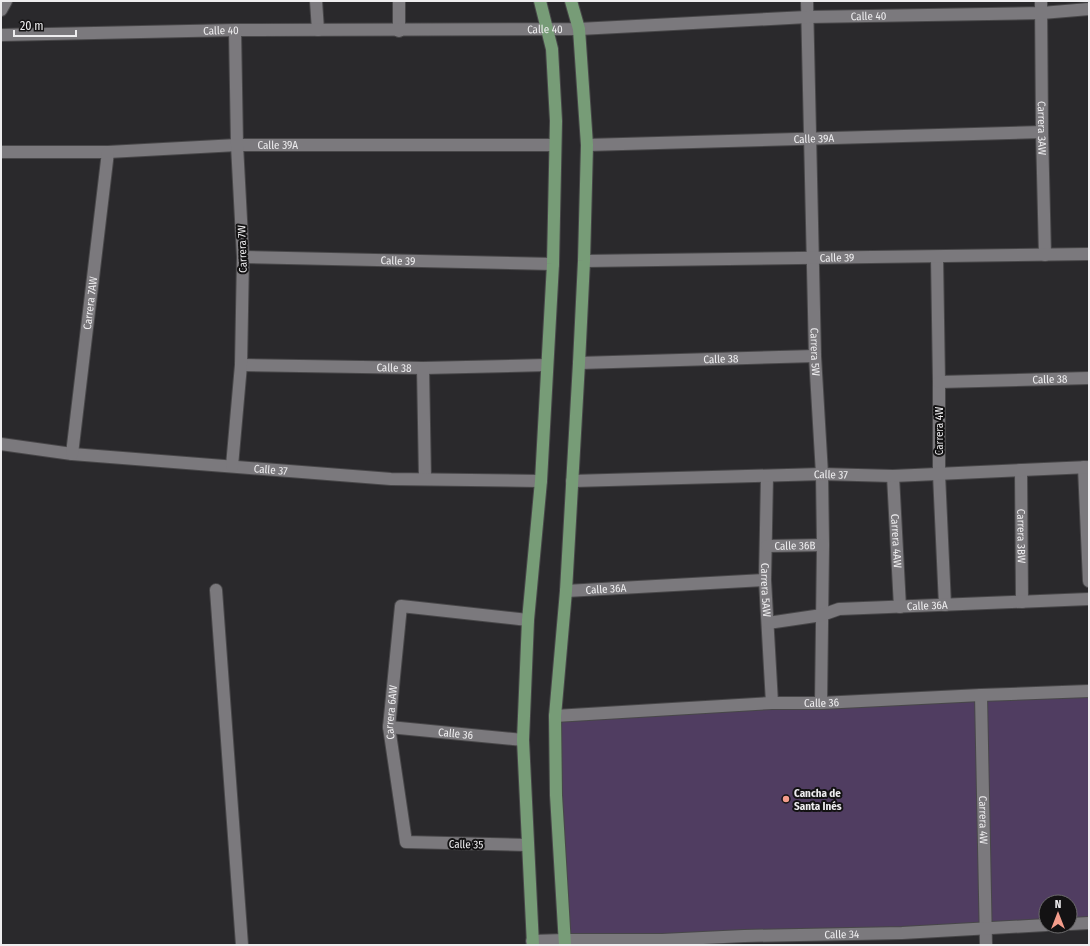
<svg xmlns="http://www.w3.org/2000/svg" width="1090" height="946" viewBox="0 0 1090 946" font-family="'Fira Sans Condensed',sans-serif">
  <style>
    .green { fill: #503d61 }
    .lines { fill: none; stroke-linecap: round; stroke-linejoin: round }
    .minor-casing { stroke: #484749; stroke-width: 14 }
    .major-casing { stroke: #484749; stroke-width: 14 }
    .minor { stroke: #7b797d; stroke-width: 12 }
    .major { stroke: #779c77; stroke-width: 12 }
    .poi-dot { fill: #f49d8b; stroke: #131213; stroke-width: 1.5 }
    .labels { text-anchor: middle; stroke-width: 4; stroke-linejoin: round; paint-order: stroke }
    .street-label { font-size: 11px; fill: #eeedef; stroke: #131213 }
    .poi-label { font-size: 11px; font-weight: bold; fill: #eeedef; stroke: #131213; text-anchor: start }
  </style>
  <rect width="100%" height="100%" fill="#2a292c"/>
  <!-- green -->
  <path class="green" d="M1089 692V921L1070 923V902H1046V924L567 940 555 716Z"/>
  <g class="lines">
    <!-- minor casing -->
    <g class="minor-casing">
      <g id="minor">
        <path d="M316 1 318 30"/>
        <path d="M399 1V31"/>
        <path id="s1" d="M807 1 815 356 822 474 823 545 821 703"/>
        <path id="s2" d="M1041 1 1042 132 1045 255"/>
        <path d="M1 10 6 1"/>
        <path id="s3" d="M1 35 235 30 579 29 807 17 1042 13 1089 9"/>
        <path id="s4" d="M587 145 1042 132"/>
        <path id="s5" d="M1 152H108L237 145H555"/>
        <path id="s6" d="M243 257 553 264"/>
        <path d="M937 257 939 382V474L945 605"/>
        <path id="s7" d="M584 261 1089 254"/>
        <path id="s8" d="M579 363 815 356"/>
        <path id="s9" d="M241 365 423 368 547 365"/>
        <path d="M423 368 425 479"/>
        <path id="s10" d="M939 382 1089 378"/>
        <path id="s11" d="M1 444 72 454 391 479 541 481"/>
        <path id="s12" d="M72 454 108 152"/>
        <path d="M232 466 241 365 243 257 237 145 235 30"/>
        <path d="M1084 467 1089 581"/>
        <path id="s13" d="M1021 470 1022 602"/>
        <path id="s14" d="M767 476 765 580 772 703"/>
        <path id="s15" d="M893 476 900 607"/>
        <path id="s16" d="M572 481 822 474 893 476 1089 467"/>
        <path id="s17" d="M767 546 823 545"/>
        <path d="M216 590 242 945"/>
        <path id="s18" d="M566 591 765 580"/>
        <path id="s19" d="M768 623 822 615 839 609 1089 599"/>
        <path id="s20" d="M981 695 986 945"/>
        <path id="s21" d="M555 716 772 703H821L981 695 1089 691"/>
        <path id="s22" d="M389 727 523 740"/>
        <path id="s23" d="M527 845 406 842 389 727 401 606 528 620"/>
        <path d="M1070 924 1089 923"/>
        <path id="s24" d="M532 941 565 940H662L744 936 902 933 1046 925"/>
      </g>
    </g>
    <!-- major casing -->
    <g class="major-casing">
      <path id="major" d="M533 945 523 740 528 620 541 481 553 264 556 121 552 49 540 1
        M565 945 556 795 555 716 566 591 579 363 584 261 587 145 579 29 571 1"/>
    </g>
    <!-- minor -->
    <use href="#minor" class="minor"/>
    <!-- major -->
    <use href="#major" class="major"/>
  </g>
  <!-- markers -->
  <circle class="poi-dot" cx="786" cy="799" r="4"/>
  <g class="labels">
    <!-- street labels -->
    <g class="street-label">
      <text dy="4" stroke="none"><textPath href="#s3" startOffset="868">Calle 40</textPath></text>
      <text dy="4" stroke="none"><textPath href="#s3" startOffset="544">Calle 40</textPath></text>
      <text dy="4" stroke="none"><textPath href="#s3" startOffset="220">Calle 40</textPath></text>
      <text dy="4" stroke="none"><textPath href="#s2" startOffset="127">Carrera 3AW</textPath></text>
      <text dy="4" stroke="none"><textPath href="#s4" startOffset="227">Calle 39A</textPath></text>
      <text dy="4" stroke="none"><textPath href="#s5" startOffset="277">Calle 39A</textPath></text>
      <text transform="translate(242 249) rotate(-92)" y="4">Carrera 7W</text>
      <text dy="4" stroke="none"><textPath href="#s7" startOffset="253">Calle 39</textPath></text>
      <text dy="4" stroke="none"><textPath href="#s6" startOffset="155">Calle 39</textPath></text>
      <text dy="4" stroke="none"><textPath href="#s12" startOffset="152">Carrera 7AW</textPath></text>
      <text dy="4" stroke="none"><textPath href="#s1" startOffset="351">Carrera 5W</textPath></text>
      <text dy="4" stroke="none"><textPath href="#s8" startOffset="142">Calle 38</textPath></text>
      <text dy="4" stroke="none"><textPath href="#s9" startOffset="153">Calle 38</textPath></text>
      <text dy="4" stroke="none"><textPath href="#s10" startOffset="111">Calle 38</textPath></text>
      <text transform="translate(939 431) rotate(-90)" y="4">Carrera 4W</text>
      <text dy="4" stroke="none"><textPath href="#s11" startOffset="271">Calle 37</textPath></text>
      <text dy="4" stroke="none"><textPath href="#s16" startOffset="259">Calle 37</textPath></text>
      <text dy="4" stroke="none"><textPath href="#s13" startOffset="66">Carrera 3BW</textPath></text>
      <text dy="4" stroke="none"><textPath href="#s15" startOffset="65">Carrera 4AW</textPath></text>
      <text dy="4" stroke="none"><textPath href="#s17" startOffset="28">Calle 36B</textPath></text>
      <text dy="4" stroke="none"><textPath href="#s18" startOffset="40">Calle 36A</textPath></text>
      <text dy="4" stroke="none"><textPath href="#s14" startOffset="114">Carrera 5AW</textPath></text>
      <text dy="4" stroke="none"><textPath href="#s19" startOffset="161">Calle 36A</textPath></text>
      <text dy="4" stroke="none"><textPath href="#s21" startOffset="267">Calle 36</textPath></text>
      <text dy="4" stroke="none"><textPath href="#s23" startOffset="252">Carrera 6AW</textPath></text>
      <text dy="4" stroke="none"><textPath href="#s22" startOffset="67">Calle 36</textPath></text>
      <text dy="4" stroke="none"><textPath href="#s20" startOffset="125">Carrera 4W</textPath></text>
      <text transform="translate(466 844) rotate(1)" y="4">Calle 35</text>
      <text dy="4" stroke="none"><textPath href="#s24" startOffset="310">Calle 34</textPath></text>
    </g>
    <!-- poi labels -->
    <g class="poi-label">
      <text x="794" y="797">Cancha de<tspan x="794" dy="13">Santa Inés</tspan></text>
    </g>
  </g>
  <!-- border -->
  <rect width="1090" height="946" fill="none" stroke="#eeedef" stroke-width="4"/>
  <!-- north arrow -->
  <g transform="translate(1058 914)"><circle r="19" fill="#131213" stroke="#6b6a6b"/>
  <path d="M0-3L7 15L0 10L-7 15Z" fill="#f49d8b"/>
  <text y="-6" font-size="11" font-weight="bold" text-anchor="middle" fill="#eeedef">N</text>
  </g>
  <!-- scale -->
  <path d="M14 30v6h62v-6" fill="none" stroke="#eeedef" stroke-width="2"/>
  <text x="20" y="30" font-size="12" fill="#eeedef" stroke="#131213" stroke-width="3" paint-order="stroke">20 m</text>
</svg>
